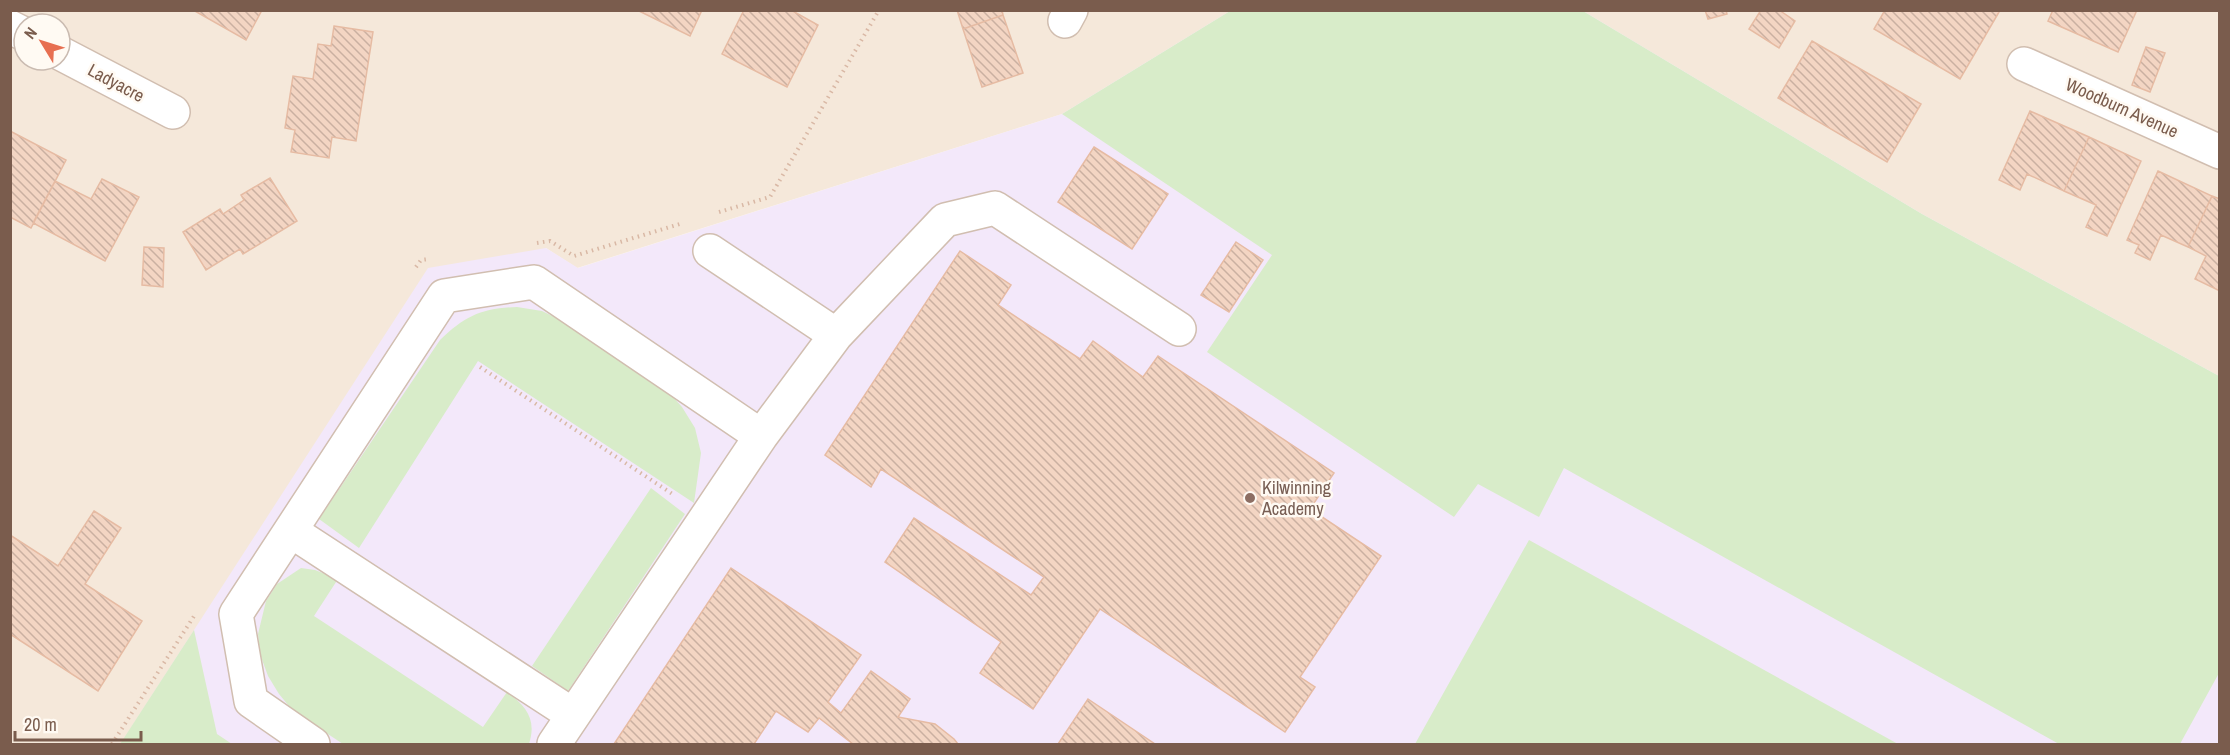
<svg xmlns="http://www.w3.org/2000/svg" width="2230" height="755" viewBox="0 0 2230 755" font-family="'Archivo Narrow',sans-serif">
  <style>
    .residential { fill: #f5e8da; fill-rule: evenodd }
    .education { fill: #f3e8fa }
    .green { fill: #d8ecc9 }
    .building { fill: url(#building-back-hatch); stroke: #e6bba3; stroke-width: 1.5 }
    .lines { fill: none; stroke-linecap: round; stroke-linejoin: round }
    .minor-casing { stroke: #d1beb0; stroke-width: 36 }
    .path { stroke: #d9b8a5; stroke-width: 4; stroke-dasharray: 1.5 4.5; stroke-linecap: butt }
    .minor { stroke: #fff; stroke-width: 33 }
    .education-dot { fill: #8d6e63; stroke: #fffaf3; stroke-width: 2 }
    .labels { text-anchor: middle; stroke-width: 5; stroke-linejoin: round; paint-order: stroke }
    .street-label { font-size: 18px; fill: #7a5c4d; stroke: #fffaf3 }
    .education-label { font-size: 18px; fill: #785e54; stroke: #fffaf3; text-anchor: start }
  </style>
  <defs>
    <pattern id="building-back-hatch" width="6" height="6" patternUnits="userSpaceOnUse" patternTransform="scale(1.5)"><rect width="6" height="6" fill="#f3d5c3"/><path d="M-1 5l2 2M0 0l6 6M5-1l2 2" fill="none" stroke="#cab0a1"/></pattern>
  </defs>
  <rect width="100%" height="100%" fill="#fdf6ec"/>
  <!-- residential -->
  <path class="residential" d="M10 11H1230L1062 114 577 268 546 248 202 619 122 743 124 744H11ZM24 24H60V60H24Z
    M1583 11H2219V376L1922 214Z"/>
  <!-- education -->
  <path class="education" d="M1230 11H1583L1922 214 2219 376V744L121 743 428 268 546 248 578 268 1062 114Z"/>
  <!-- green -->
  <path class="green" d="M1230 11H1583L1922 214 2219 376V673L2180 744H2059L1564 468 1539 517 1478 484 1454 517 1207 352 1272 255 1062 114Z
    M517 307 542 311 571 325 665 388 682 407 695 428 701 453 694 503 478 361 359 548 319 519 440 340C465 316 482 308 517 307Z
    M651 488 685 514 568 691 532 666Z
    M1529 540 1898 744H1415Z
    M301 568 315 570 338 579 314 616 483 727 507 692C526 706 537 719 529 744H343L293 711 279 694 268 676 260 654 258 634 266 601 277 584Z
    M194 630 217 734 232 744H120Z"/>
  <!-- building -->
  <path class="building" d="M193 10H262L246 40Z
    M637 10H702L690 36Z
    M744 10H791L818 25 787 87 722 54Z
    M957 10H1002L1003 15 963 29Z
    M1705 10H1726L1727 14 1708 19Z
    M1761 10H1779L1795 21 1779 48 1749 29Z
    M1885 10H1997L1999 12 1960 79 1874 29Z
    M2053 10H2137L2118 52 2048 21Z
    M1003 15 1023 73 982 87 963 29Z
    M334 26 373 32 356 141 332 137 329 158 291 152 295 130 285 128 293 76 313 79 318 44 331 46Z
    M1812 41 1921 104 1887 162 1778 98Z
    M2146 47 2165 53 2150 92 2132 85Z
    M2030 111 2089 137 2064 191 2027 174 2020 190 1999 180Z
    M10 131 66 160 31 228 10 217Z
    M2089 137 2141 161 2107 236 2086 227 2096 205 2064 191Z
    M1094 147 1168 194 1132 249 1058 202Z
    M2158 171 2212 196 2188 247 2161 235 2150 260 2135 253 2139 245 2127 240Z
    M270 178 297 221 243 254 240 249 206 270 183 232 220 209 223 214 244 200 241 195Z
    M102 179 139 197 105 261 33 223 55 181 91 199Z
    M2212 196 2220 199V291L2195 279 2206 256 2188 247Z
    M1236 242 1263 260 1229 312 1201 295Z
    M144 247 164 248 163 287 142 285Z
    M960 251 1011 285 998 305 1080 359 1093 341 1143 377 1158 356 1334 473 1310 509 1381 556 1300 677 1315 687 1285 732 1100 609 1033 709 980 673 1001 642 885 562 914 518 1031 595 1044 577 881 469 871 487 825 455Z
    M94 511 121 528 85 584 142 621 98 691 10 634V535L58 566Z
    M731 568 861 655 828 702 841 713 871 671 910 699 898 717 935 724 954 739 958 744H853L819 718 808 732 776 711 754 744H614Z
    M1088 699 1155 744H1058Z"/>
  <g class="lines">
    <!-- minor casing -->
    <g class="minor-casing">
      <path id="minor" d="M1065 21 1071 10
        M10 27 24 34
        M60 53 173 112
        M2024 64 2220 152
        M836 335 945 220 995 208 1179 329
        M291 531 573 715
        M313 744 251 701 236 614 444 296 534 282 761 436
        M554 744 761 436 836 335 710 251"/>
    </g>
    <!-- path -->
    <path class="path" d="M719 212 770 197 879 10
      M537 243 550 241 574 256 683 223
      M416 267 421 260 429 259
      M480 367 674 495
      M112 744 196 613"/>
    <!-- minor -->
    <use href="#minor" class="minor"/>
  </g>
  <!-- markers -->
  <circle class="education-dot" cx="1250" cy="498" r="6"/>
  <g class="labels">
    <!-- street labels -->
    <g class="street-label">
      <text transform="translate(116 83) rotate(28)" y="6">Ladyacre</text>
      <text transform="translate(2122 108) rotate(24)" y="6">Woodburn Avenue</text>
    </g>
    <!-- education labels -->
    <g class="education-label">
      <text x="1262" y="494">Kilwinning<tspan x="1262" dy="21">Academy</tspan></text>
    </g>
  </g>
  <!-- border -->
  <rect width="2230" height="755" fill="none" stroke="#7a5c4d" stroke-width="24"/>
  <!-- north arrow -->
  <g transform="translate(42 42) rotate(308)"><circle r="28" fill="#fffaf3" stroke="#cabbb1" stroke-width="1.5"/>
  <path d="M0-4.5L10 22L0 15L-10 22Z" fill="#e76f51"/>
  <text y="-9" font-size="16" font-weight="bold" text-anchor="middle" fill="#7a5c4d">N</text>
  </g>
  <!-- scale -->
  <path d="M15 731v9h126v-9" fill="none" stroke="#7a5c4d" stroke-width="3"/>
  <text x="24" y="731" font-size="18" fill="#7a5c4d" stroke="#fffaf3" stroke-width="4.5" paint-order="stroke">20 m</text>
</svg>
